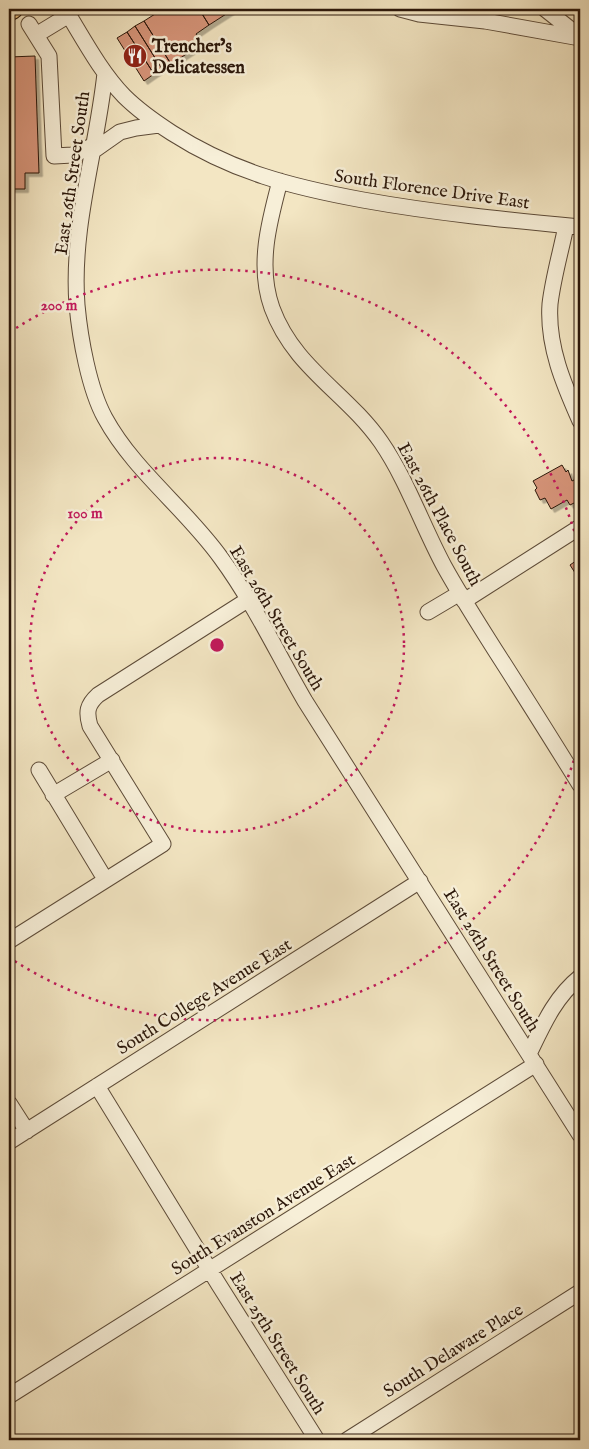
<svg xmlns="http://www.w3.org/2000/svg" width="589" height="1449" viewBox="0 0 589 1449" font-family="'IM FELL English',serif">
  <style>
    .building { fill: #d69479; stroke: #2b170a; filter: url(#shadow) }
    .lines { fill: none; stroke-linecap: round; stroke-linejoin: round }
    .minor-casing { stroke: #5d4b38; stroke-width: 17 }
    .major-casing { stroke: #2b170a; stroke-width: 21 }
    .minor { stroke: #f7efd8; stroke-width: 15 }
    .major { stroke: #eac382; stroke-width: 19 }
    .ring { fill: none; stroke: #c2185b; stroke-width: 2.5; stroke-dasharray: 2.5 5 }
    .labels { text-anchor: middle; stroke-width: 5; stroke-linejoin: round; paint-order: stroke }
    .poi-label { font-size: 18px; font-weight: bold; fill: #2b170a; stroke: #f7efd8; text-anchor: start }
    .street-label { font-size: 18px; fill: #2b170a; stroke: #f7efd8 }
    .centre { fill: #c2185b; stroke: #f7efd8; stroke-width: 2.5 }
    .ring-label { font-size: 15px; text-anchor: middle; font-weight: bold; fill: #c2185b; stroke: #f7efd8; stroke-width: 5; stroke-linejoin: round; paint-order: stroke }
  </style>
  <defs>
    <filter id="shadow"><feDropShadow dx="3.5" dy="3.5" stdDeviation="0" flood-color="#0004"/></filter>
  </defs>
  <rect width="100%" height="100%" fill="#f3e6c3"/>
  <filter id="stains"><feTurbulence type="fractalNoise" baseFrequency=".004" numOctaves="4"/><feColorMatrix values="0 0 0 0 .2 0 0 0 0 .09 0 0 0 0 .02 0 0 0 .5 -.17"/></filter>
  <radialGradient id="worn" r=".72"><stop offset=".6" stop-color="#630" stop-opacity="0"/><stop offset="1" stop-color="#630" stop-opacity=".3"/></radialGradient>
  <!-- building -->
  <path class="building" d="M163 9H199L209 25 196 34 202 44 171 64 144 21Z
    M199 9H234L209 25Z
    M144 21 171 64 162 69 135 26Z
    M135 26 162 69 154 74 127 32Z
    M127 32 154 74 144 81 117 38Z
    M35 56 39 173H25V189H9V57Z
    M562 465 566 472 568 470 572 481 574 480 578 487 580 500 570 505 567 500 551 509 545 498 540 500 535 490 537 488 533 481Z
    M580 558V579H579L570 565Z"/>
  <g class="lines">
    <!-- minor casing -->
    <g class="minor-casing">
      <path id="minor" d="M65 9C83 38 100 71 124 96 138 110 155 122 172 133 233 172 292 187 363 200 435 213 507 220 580 227
        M400 9 419 14 485 21 580 38
        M545 9 579 36
        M29 24 49 56 54 156 73 155 94 145
        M36 35 69 15
        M105 73C97 150 71 226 77 305 80 338 89 389 105 418 134 471 186 509 221 558 254 603 277 653 305 701L580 1135
        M93 151 120 132 136 128 159 125
        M280 181C269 222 257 266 272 308 294 368 346 392 381 442 407 480 422 525 444 566 460 595 478 623 495 650 524 695 552 740 580 785
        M566 226C561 251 553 278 550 304 547 346 564 385 580 421
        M464 601 580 527
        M428 612 460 593
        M39 770 105 879
        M53 795 112 760
        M9 941 163 844 90 726C86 712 87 705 98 695L249 599
        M529 1054C543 1025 555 997 580 977
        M97 1086 219 1285 317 1440
        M9 1103 27 1131
        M9 1142 420 881
        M9 1396 536 1064
        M347 1440 580 1292"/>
    </g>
    <!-- major casing -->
    <g class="major-casing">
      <path id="major" d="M9 11 13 9"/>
    </g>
    <!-- minor -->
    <use href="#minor" class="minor"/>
    <!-- major -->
    <use href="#major" class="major"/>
  </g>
  <!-- distance rings -->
  <g class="ring">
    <circle cx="217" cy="645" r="187"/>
    <path d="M580 739A375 375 0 0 1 10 958M10 332A375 375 0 0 1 580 551"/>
  </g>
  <!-- icons -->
  <defs>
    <g id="restaurant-disc" transform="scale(1.25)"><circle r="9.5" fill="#8f2418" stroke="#f7efd8"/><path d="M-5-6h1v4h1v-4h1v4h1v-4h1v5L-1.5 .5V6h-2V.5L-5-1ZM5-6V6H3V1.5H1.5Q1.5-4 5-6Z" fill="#fff"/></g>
  </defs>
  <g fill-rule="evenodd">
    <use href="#restaurant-disc" x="135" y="56"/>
  </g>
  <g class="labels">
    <!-- poi labels -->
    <g class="poi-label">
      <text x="152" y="52">Trencher’s<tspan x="152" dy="21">Delicatessen</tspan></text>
    </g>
    <!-- street labels -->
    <g class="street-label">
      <text transform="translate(72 173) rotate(-82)" y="6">East 26th Street South</text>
      <text transform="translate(432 189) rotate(8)" y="6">South Florence Drive East</text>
      <text transform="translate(440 514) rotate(62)" y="6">East 26th Place South</text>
      <text transform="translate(277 618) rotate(59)" y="6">East 26th Street South</text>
      <text transform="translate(492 960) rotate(58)" y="6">East 26th Street South</text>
      <text transform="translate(204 996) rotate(-32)" y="6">South College Avenue East</text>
      <text transform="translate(263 1214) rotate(-32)" y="6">South Evanston Avenue East</text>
      <text transform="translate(278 1343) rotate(58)" y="6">East 25th Street South</text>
      <text transform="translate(453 1350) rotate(-32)" y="6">South Delaware Place</text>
    </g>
  </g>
  <circle cx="217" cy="645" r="8" class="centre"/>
  <g class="ring-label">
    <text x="59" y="310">200 m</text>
    <text x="85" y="518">100 m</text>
  </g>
  <!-- margin -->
  <rect width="589" height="1449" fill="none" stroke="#f3e6c3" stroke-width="30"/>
  <rect x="10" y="10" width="569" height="1429" fill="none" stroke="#2b170a" stroke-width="2.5"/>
  <rect x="15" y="15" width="559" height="1419" fill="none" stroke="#2b170a"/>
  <rect width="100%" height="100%" filter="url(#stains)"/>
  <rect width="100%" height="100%" fill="url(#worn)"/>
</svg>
